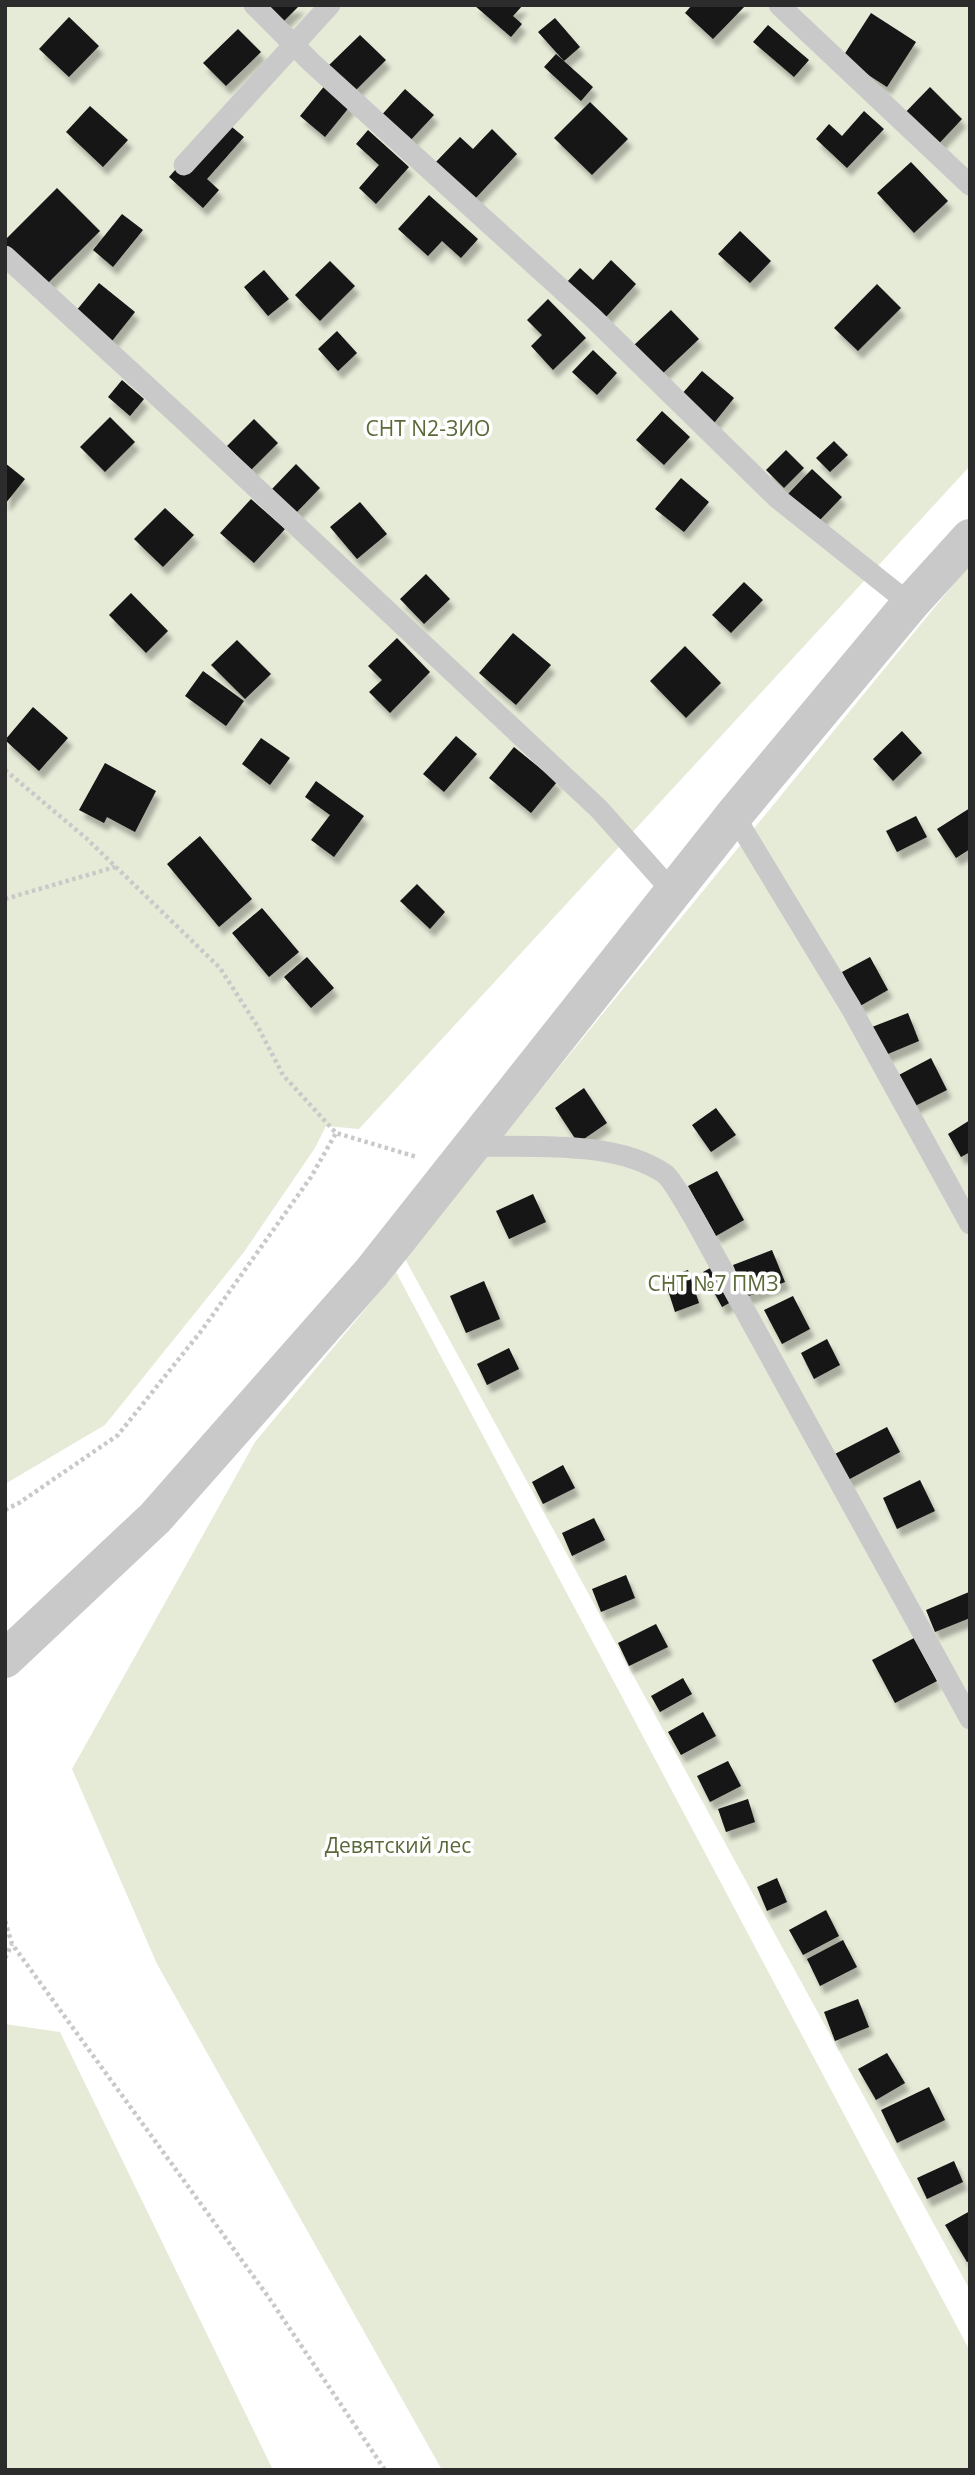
<svg xmlns="http://www.w3.org/2000/svg" width="975" height="2475" viewBox="0 0 975 2475" font-family="'Open Sans',sans-serif">
  <style>
    .green { fill: #e6ebd8 }
    .building { fill: #131313; filter: url(#shadow) }
    .lines { fill: none; stroke-linecap: round; stroke-linejoin: round }
    .path { stroke: #c9c9c9; stroke-width: 4.5; stroke-dasharray: 3.5 3.5; stroke-linecap: butt }
    .lane { stroke: #c9c9c9; stroke-width: 21 }
    .street { stroke: #c9c9c9; stroke-width: 38 }
    .labels { text-anchor: middle; stroke-width: 7; stroke-linejoin: round; paint-order: stroke }
    .park-label { font-size: 21px; fill: #5a6938; stroke: #fff }
  </style>
  <defs>
    <filter id="shadow"><feDropShadow dx="4.5" dy="8" stdDeviation="2" flood-color="#0004"/></filter>
  </defs>
  <rect width="100%" height="100%" fill="#fff"/>
  <!-- green -->
  <path class="green" d="M5 5H970V466L359 1129 326 1126 315 1148 244 1252 105 1425 5 1484Z
    M970 564V2290L404 1257Z
    M396 1272 970 2351V2470H442L157 1964 72 1769 255 1442Z
    M5 2024 60 2032 273 2470H5Z"/>
  <!-- building -->
  <path class="building" d="M259 5H300L279 26Z
    M474 5H523L513 16 522 24 511 37Z
    M692 5H746L713 39 685 13Z
    M871 13 916 42 887 87 842 58Z
    M69 17 99 46 69 77 39 49Z
    M555 18 580 47 564 61 538 32Z
    M768 25 809 60 794 77 753 42Z
    M238 29 261 52 226 86 203 63Z
    M360 35 386 60 352 94 326 68Z
    M556 54 593 87 581 101 544 67Z
    M326 84 351 105 325 137 300 116Z
    M930 87 962 119 932 151 899 119Z
    M405 89 434 115 407 144 379 118Z
    M590 102 628 139 592 175 554 138Z
    M90 106 128 140 103 167 66 132Z
    M864 111 884 129 847 168 816 139 829 124 842 136Z
    M221 118 244 137 207 179 219 190 203 208 169 177Z
    M492 129 517 154 471 203 432 166 460 137 473 149Z
    M368 130 409 167 376 204 359 188 379 165 356 144Z
    M911 162 948 201 914 233 877 193Z
    M57 188 100 231 45 286 5 246V240Z
    M429 195 478 239 461 258 442 241 428 256 398 229Z
    M122 214 143 230 113 267 93 250Z
    M740 231 771 261 750 283 718 254Z
    M611 260 636 284 606 317 567 282 580 268 593 280Z
    M330 261 355 286 320 321 295 295Z
    M264 270 289 299 268 316 244 287Z
    M99 283 135 312 112 341 76 311Z
    M877 284 901 308 858 351 834 328Z
    M548 299 586 338 553 370 531 346 542 335 527 320Z
    M671 310 699 339 660 376 632 347Z
    M337 331 357 353 338 371 318 349Z
    M593 350 617 373 597 395 572 372Z
    M702 371 734 398 714 423 681 395Z
    M122 380 144 399 130 416 108 397Z
    M662 411 690 437 664 465 636 440Z
    M110 417 135 442 105 472 80 447Z
    M254 419 278 443 251 470 227 446Z
    M834 441 848 455 830 472 816 458Z
    M786 450 804 468 784 488 766 470Z
    M5 463 25 479 5 504Z
    M296 464 320 488 296 513 272 489Z
    M812 469 842 497 817 523 788 494Z
    M681 478 709 502 684 532 655 509Z
    M251 499 285 529 254 563 220 533Z
    M360 502 387 534 357 559 330 527Z
    M165 508 194 535 163 567 134 539Z
    M426 574 450 599 424 624 400 599Z
    M744 582 763 600 731 633 712 615Z
    M131 593 168 631 146 653 109 615Z
    M513 633 551 665 516 705 479 673Z
    M397 638 430 672 390 713 369 692 382 680 368 666Z
    M237 640 271 674 245 699 211 665Z
    M685 646 721 683 686 718 650 681Z
    M203 671 244 701 226 726 185 696Z
    M33 707 68 738 39 771 5 740Z
    M902 731 922 753 893 781 873 759Z
    M456 736 477 754 444 792 423 774Z
    M261 738 290 758 270 785 242 764Z
    M514 747 557 782 531 813 489 778Z
    M105 763 156 791 135 832 107 817 104 823 79 810Z
    M316 781 364 816 334 857 311 840 330 815 305 797Z
    M970 808V849L956 858 937 829Z
    M916 816 927 837 897 852 886 831Z
    M200 836 252 899 219 927 167 864Z
    M417 884 445 912 430 929 400 901Z
    M262 908 299 952 269 977 232 933Z
    M307 957 334 988 311 1008 284 977Z
    M870 957 888 990 860 1006 842 972Z
    M908 1013 919 1041 883 1056 872 1027Z
    M931 1058 947 1090 911 1108 895 1077Z
    M584 1088 607 1123 578 1143 555 1108Z
    M716 1108 736 1135 711 1152 692 1125Z
    M970 1120V1152L961 1157 948 1134Z
    M717 1171 744 1220 716 1236 688 1186Z
    M533 1194 546 1222 509 1239 496 1211Z
    M772 1250 785 1282 746 1297 733 1265Z
    M721 1262 740 1297 722 1307 703 1272Z
    M688 1270 699 1303 675 1312 664 1278Z
    M484 1281 500 1319 466 1333 450 1296Z
    M793 1296 810 1329 782 1344 764 1310Z
    M827 1339 840 1365 814 1379 801 1353Z
    M509 1348 519 1369 487 1385 477 1364Z
    M887 1427 900 1452 846 1481 833 1455Z
    M563 1465 575 1488 543 1504 532 1482Z
    M920 1480 935 1511 897 1529 883 1498Z
    M594 1518 605 1540 572 1556 562 1533Z
    M626 1575 635 1598 601 1612 592 1589Z
    M969 1592 970 1618 935 1632 926 1610Z
    M656 1624 668 1647 629 1666 618 1643Z
    M914 1638 937 1681 895 1703 872 1660Z
    M683 1678 692 1694 660 1712 651 1696Z
    M703 1712 716 1736 681 1755 668 1732Z
    M728 1761 741 1786 710 1802 697 1776Z
    M748 1799 755 1822 726 1832 718 1809Z
    M777 1878 787 1902 767 1911 757 1887Z
    M826 1910 839 1936 803 1955 789 1930Z
    M843 1940 857 1967 820 1986 807 1959Z
    M858 1999 869 2027 835 2041 824 2012Z
    M887 2053 905 2083 876 2100 858 2069Z
    M929 2087 945 2120 897 2143 881 2110Z
    M954 2161 963 2182 927 2199 917 2178Z
    M970 2211V2261L967 2262 945 2225Z"/>
  <g class="lines">
    <!-- path -->
    <path class="path" d="M5 770 86 838 220 968 258 1027 283 1075 336 1133 417 1157
      M5 899 115 867
      M5 1510 19 1503 118 1435 202 1330 311 1177 336 1133
      M5 1921 12 1944 267 2295 385 2470
      M5 1958 12 1944"/>
    <!-- lane -->
    <path class="lane" d="M254 5 312 63 591 316 777 498 910 604
      M779 5 970 185
      M184 165 330 5
      M5 256 188 424 599 809 672 891
      M734 815 851 1008 970 1224
      M469 1149 483 1146C539 1147 618 1141 665 1174 674 1181 703 1234 710 1247L970 1719"/>
    <!-- street -->
    <path class="street" d="M5 1659 155 1518 371 1273 734 815 910 604 970 538"/>
  </g>
  <g class="labels">
    <!-- park labels -->
    <g class="park-label">
      <text x="428" y="436">СНТ N2-ЗИО</text>
      <text x="713" y="1291">СНТ №7 ПМЗ</text>
      <text x="398" y="1853">Девятский лес</text>
    </g>
  </g>
  <!-- border -->
  <rect width="975" height="2475" fill="none" stroke="#2c2c2c" stroke-width="14"/>
</svg>
